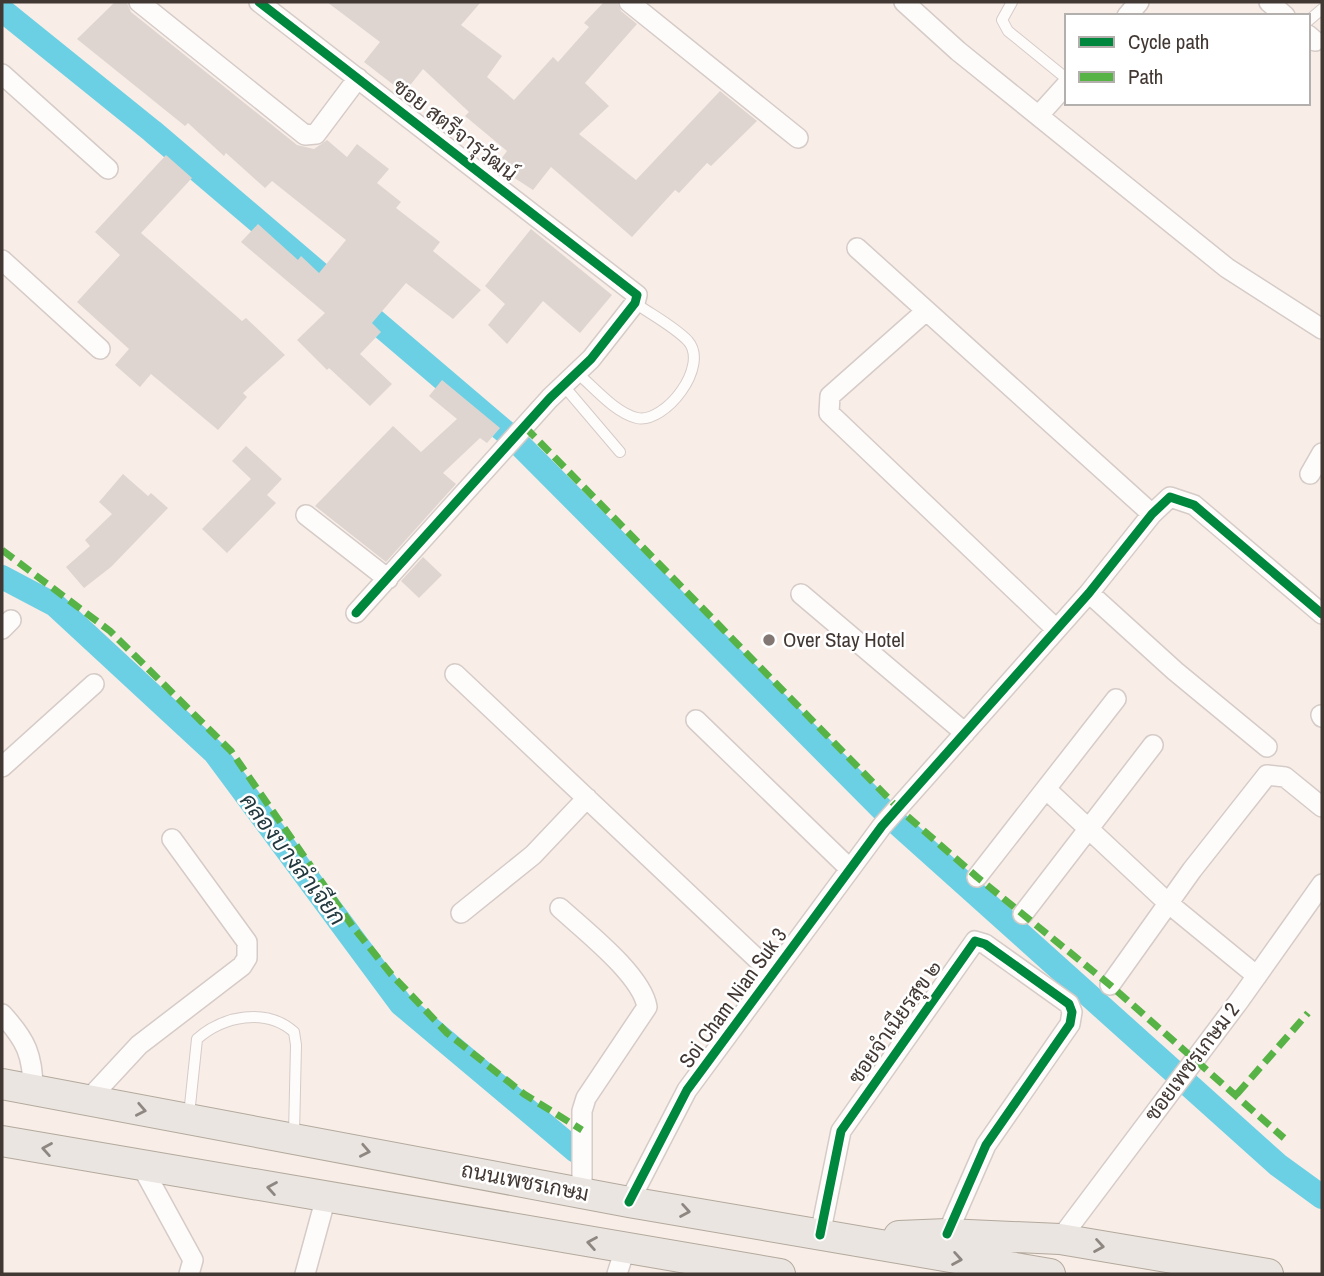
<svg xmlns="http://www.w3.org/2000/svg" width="1324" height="1276" viewBox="0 0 1324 1276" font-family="'Archivo Narrow',Sarabun,sans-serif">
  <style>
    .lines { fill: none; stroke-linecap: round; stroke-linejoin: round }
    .canal { stroke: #6bd0e4; stroke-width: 24 }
    .building { fill: #dfd5d0 }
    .lane-casing { stroke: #d5cbc7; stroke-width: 12 }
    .street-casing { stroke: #d5cbc7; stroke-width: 22 }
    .primary-casing { stroke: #b3a99d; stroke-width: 32 }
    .lane { stroke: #fefcfb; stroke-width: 10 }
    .street { stroke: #fefcfb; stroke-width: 19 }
    .primary { stroke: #eae5e0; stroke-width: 30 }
    .quiet { stroke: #57b346; stroke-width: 7; stroke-dasharray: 14 7; stroke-linecap: butt }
    .cycleway-casing { stroke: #fff; stroke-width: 13 }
    .cycleway { stroke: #00873e; stroke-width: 9 }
    .oneway { stroke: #8e8681 }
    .poi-dot { fill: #827772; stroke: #fff; stroke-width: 2.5 }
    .labels { text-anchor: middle; stroke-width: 5; stroke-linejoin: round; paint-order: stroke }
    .street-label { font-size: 21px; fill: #423833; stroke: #fff }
    .poi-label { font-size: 21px; fill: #423833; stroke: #fff; text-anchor: start }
    .water-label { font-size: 23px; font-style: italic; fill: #22393f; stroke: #fff }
  </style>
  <rect width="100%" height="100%" fill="#f8ede7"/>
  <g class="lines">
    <!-- canal -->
    <path class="canal" d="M2 10 152 131 516 441 889 816 1278 1165 1322 1197
      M2 577 55 605 215 753 401 1004 576 1151"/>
  </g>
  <!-- building -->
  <path class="building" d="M115 2 127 3 131 12 297 145 314 149 327 140 347 157 357 144 389 169 377 183 401 202 396 208 440 242 433 251 481 290 453 319 406 283 372 323 381 332 360 354 392 384 370 406 329 368 327 370 297 340 325 313 241 242 258 224 298 260 301 256 319 273 346 240 272 181 265 188 226 153 224 156 188 123 185 126 77 39Z
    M327 2H481L461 25 502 56 487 77 514 100 553 57 558 62 589 27 584 23 604 2H617L621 11 637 24 585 83 609 106 579 134 636 180 720 91 757 121 711 166 707 163 679 193 675 190 632 237 551 167 533 190 496 166 507 151 465 116 469 112 423 69 404 93 364 62 380 42Z
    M166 155 192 178 141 233 242 321 246 318 285 355 243 393 247 397 218 430 151 374 140 387 115 365 129 349 77 302 120 255 95 232Z
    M531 229 612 295 580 333 543 301 507 344 488 325 505 304 485 286Z
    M442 380 500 428 487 443 480 438 443 473 456 484 386 562 315 506 393 426 421 452 457 419 429 396Z
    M246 446 282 479 267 495 276 503 227 553 202 529 251 479 232 461Z
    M123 474 148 496 151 493 168 508 111 567 84 588 66 567 90 546 85 540 112 514 99 502Z
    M423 557 442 575 419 598 401 581Z"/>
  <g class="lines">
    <!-- lane casing -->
    <g class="lane-casing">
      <path id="lane" d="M1012 2 1002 20 1008 31 1067 79
        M1308 21 1322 9
        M577 373C594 387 615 413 637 418 665 424 710 366 688 341 675 327 652 315 635 303
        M563 385 620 452
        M189 1115 197 1039C223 1016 266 1007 294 1032L296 1045 294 1134"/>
    </g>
    <!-- street casing -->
    <g class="street-casing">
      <path id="street" d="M139 2 305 135 316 134 358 78
        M259 2 637 295 635 303 591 359 550 398 356 613
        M629 2 798 138
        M904 2 958 51 1227 268 1322 329
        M1269 2 1285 16
        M1127 16 1139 2
        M1308 35 1315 41
        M2 74 108 169
        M1039 115 1067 84
        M857 248 1152 514
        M2 260 100 349
        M926 311 830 396 829 413 1056 629
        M1310 474 1322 453
        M306 515 388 579
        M1089 593 1175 671 1267 747
        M801 594 965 733
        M2 629 11 620
        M455 674 773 974
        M1321 715 1322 717
        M696 720 850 869
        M2 767 94 684
        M1047 790 1168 903 1257 976
        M977 877 1116 699
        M560 908C584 930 642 975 647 1007L586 1098 582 1111V1193
        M461 913 533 855 587 798
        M1023 914 1153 745
        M1110 985 1192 870 1267 775 1285 777 1322 807
        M2 1014C26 1040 33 1055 33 1090
        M88 1100 139 1045 242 966 247 958V942L172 839
        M141 1165 193 1260 189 1274
        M629 1202 687 1090 882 826 1089 593 1152 514 1170 497 1194 505 1322 614
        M820 1235 841 1131 975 941 985 944 1069 1004 1072 1012 1070 1024 986 1145 947 1234
        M1060 1239 1239 1001 1322 884
        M305 1274 326 1197
        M617 1274 625 1249"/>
    </g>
    <!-- primary casing -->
    <g class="primary-casing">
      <path id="primary" d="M2 1084 629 1202 1050 1274
        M2 1141 780 1274
        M899 1236 947 1234 1060 1239 1268 1274"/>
    </g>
    <!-- lane -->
    <use href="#lane" class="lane"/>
    <!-- street -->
    <use href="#street" class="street"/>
    <!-- primary -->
    <use href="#primary" class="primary"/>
    <!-- quiet -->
    <path class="quiet" d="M525 427 899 809 977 877 1110 985 1284 1138
      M2 550 110 631 231 751 353 927 391 974 447 1033 524 1094 582 1130
      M1237 1094 1308 1013"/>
    <!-- cycleway casing -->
    <g class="cycleway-casing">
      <path id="cycleway" d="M259 2 637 295 635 303 591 359 550 398 356 613
        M629 1202 687 1090 882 826 1089 593 1152 514 1170 497 1194 505 1322 614
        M820 1235 841 1131 975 941 985 944 1069 1004 1072 1012 1070 1024 986 1145 947 1234"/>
    </g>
    <!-- cycleway -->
    <use href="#cycleway" class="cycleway"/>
  </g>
  <!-- one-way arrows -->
  <defs><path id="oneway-chevron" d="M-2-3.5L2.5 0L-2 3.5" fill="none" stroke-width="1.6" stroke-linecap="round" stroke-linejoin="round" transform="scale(1.75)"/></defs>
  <g class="oneway">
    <use href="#oneway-chevron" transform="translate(141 1110) rotate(11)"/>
    <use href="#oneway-chevron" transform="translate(47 1149) rotate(-170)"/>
    <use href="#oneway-chevron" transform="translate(365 1151) rotate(11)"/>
    <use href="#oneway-chevron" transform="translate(272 1188) rotate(-170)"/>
    <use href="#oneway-chevron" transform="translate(685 1211) rotate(10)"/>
    <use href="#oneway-chevron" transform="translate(592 1243) rotate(-170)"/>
    <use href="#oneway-chevron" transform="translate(1099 1246) rotate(9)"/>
    <use href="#oneway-chevron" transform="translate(957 1259) rotate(10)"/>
  </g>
  <!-- markers -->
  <circle class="poi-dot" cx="769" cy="640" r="7"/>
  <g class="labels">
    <!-- street labels -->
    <g class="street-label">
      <text transform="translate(455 130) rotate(38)" y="7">ซอย สตรีจารุวัฒน์</text>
      <text transform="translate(733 998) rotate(-54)" y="7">Soi Cham Nian Suk 3</text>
      <text transform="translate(895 1022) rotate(-55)" y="7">ซอยจำเนียรสุข ๒</text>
      <text transform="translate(1192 1062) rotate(-53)" y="7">ซอยเพชรเกษม 2</text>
      <text transform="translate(525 1182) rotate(11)" y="7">ถนนเพชรเกษม</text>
    </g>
    <!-- poi labels -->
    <g class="poi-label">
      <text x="783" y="647">Over Stay Hotel</text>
    </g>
    <!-- water labels -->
    <g class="water-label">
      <text transform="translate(293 859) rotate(53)" y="8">คลองบางลำเจียก</text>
    </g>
  </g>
  <!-- border -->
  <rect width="1324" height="1276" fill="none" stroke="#423833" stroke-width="7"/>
  <!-- legend -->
  <rect x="1065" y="14" width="245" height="91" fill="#ffffff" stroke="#b3afad" stroke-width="2"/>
  <rect x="1079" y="37" width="35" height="10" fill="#00873e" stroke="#b3afad" stroke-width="2"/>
  <text x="1128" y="49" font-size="21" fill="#423833">Cycle path</text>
  <rect x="1079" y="72" width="35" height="10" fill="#57b346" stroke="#b3afad" stroke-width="2"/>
  <text x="1128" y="84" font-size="21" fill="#423833">Path</text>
</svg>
